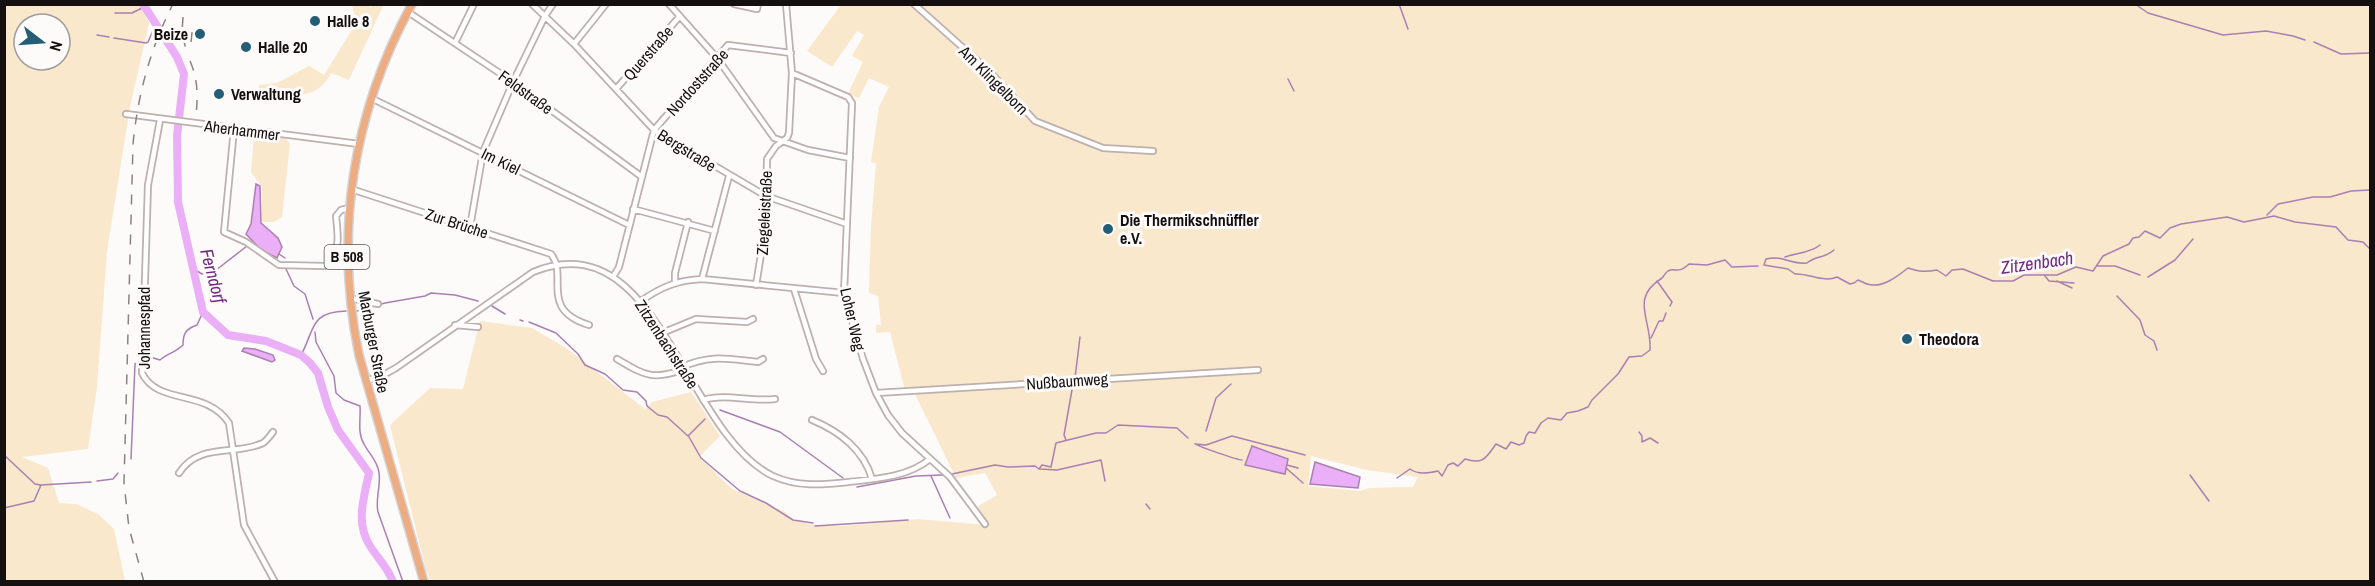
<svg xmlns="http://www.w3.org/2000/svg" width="2375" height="586" viewBox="0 0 2375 586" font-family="'Archivo Narrow',sans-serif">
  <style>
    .green { fill: #f9e8cb; fill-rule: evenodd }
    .water { fill: #eaaff7; stroke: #aa7fb2; stroke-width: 1.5 }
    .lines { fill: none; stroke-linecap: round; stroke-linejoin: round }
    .stream { stroke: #aa7fb2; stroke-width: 1.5 }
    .river { stroke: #eaaff7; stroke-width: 8 }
    .street-casing { stroke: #bdb0af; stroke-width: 8 }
    .primary-casing { stroke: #d5d4d4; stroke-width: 10 }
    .street { stroke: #fff; stroke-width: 4.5 }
    .primary { stroke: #edac82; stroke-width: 7 }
    .rail { stroke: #888484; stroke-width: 1.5; stroke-dasharray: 10 10; stroke-linecap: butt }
    .poi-dot { fill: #235d76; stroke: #fdfafa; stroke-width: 2 }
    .labels { text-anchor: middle; stroke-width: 6; stroke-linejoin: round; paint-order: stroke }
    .shield { fill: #fdfafa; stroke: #5b5656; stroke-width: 1.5 }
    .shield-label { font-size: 15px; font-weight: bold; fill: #151010 }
    .poi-label { font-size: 16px; font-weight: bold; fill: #151010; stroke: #fdfafa; text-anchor: start }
    .street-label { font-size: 16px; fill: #151010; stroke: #fdfafa }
    .water-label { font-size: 18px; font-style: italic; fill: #712c80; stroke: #fdfafa }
  </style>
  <rect width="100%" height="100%" fill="#fdfafa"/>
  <!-- green -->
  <path class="green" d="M4 5H140L149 23 130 107 107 251 97 387 88 449 22 457 48 468 59 503 76 504 98 514 114 529 125 581H5ZM24 24H60V60H24Z
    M352 5H367L371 7 373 5 383 6 349 80 331 73C316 104 286 94 258 92L259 85 277 83 309 66 324 75 356 23Z
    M841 5H2370V581H431L426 570 390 425 430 388 463 389 480 321 532 328 566 348 645 409 652 402 691 392 720 436 699 457 732 489 785 512 793 520 814 525 844 526 918 519 986 525 975 508 997 495 985 473 956 478 915 394H906L890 332 876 333V325H881L878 296 869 293 871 226 876 163 871 162 879 107 889 87 869 78 859 98 848 94 863 62 852 56 864 35 857 31 832 67 807 51ZM1252 446 1288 459 1285 474 1245 465ZM1311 456 1367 470 1418 477 1413 487 1370 488 1360 491 1308 486Z
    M254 135 285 138 290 144 282 217 274 222H262V187L251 172Z"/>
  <!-- water -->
  <path class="water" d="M256 184 260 186 261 223 278 238 282 247 277 258 261 250 246 234 251 224Z
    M244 348 255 349 273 355 275 360 272 362 242 351Z
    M1252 446 1288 459 1285 474 1245 465Z
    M1315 462 1360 477 1358 488 1310 484Z"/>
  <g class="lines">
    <!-- stream -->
    <path class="stream" d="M1399 4 1408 29
      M2135 4 2148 13 2223 35 2266 31 2293 36 2305 40
      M115 13H132L144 7
      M97 35 109 37
      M114 38 146 43 148 42 155 26
      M2314 42 2341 54 2370 53
      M1288 79 1294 91
      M2267 215 2278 204 2313 197H2330L2351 191 2370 190
      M1834 250C1826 258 1815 256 1807 263 1791 265 1784 255 1766 259L1764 265 1788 269 1795 274C1809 273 1824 283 1837 277L1850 284 1854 283 1858 280C1861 281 1864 283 1867 284 1882 289 1898 276 1908 268 1920 272 1926 272 1937 270L1946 276 1952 270 1963 269 1993 281H2013L2024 275H2057L2076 267 2093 271 2103 256 2129 244 2133 238 2139 237 2145 231 2160 238 2170 228 2181 224 2227 217 2244 222 2274 216 2295 222 2336 227 2348 240 2363 242 2370 249
      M279 254 285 258
      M1785 257C1796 253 1811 253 1820 245
      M2097 266H2115L2140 275
      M192 268 202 274H211L247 246
      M286 269 294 286 305 294 313 319
      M2045 276 2049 281 2074 283
      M2148 277 2175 260 2193 239
      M1657 281 1672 302 1670 306
      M2057 281 2072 288
      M2117 296 2140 320 2145 335 2154 341 2157 350
      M492 306 505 314
      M357 311 385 303 425 296 431 293 455 295 478 301
      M520 320 523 321
      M529 322 556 333 578 354 585 365 605 374 623 390 637 392 646 401 647 406 658 415 667 417 688 436 705 419
      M315 332 316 342 334 376 336 393 344 400 360 406C361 418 357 433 364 444 369 454 378 461 379 473 381 487 375 499 378 512L403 582
      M1080 337 1075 378 1129 375
      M1651 338 1659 321H1663L1666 313
      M301 355C315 330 309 312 346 311
      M145 359 150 357 160 360C167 354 176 352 183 345 183 333 186 329 197 325L203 312
      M1020 382 1070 378
      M720 410 780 432 843 478
      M1206 431 1216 398 1231 384
      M1639 432 1642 436V442L1650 438 1658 443
      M689 437 701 458 740 491 766 503 793 520 813 523
      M1066 440 1064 435 1073 384
      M1195 444 1206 445 1232 436 1305 455
      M1196 444C1199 447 1238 460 1242 460
      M4 455 35 484 40 485
      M131 459 135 364 141 361
      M1287 465 1298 468
      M1286 468 1303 483
      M1040 469 1057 470 1101 460 1105 481
      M952 474 995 465 1008 467 1035 466 1039 469 1042 465 1051 467 1056 443 1096 433H1106L1118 425 1177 428 1188 438
      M2190 475 2209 501
      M931 476 950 518
      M1397 478 1410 469C1418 475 1429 473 1438 471L1442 476 1448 465 1453 463 1458 466 1465 459C1483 465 1486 458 1496 444L1506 449 1511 442 1519 445 1524 443 1526 436 1529 432 1535 433 1541 423 1548 418 1561 420 1567 413 1578 411 1588 407 1592 400 1618 374 1629 357 1642 356 1650 350C1652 319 1629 299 1662 278 1664 276 1665 273 1668 271 1676 267 1677 275 1689 264L1707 265 1725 260 1732 267 1758 266
      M97 481 113 479 118 473
      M857 487 916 476 943 475
      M1146 504 1150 509
      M4 508 34 501 41 485 91 482
      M815 526 908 520"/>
    <!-- river -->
    <path class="river" d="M143 4 177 57 184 74 177 136 178 202 203 312 228 335 266 341 301 355 310 363 318 373 328 407 338 430 369 473C364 498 355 522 370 546 378 559 388 567 393 582"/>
    <!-- street casing -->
    <g class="street-casing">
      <path id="street" d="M532 4 574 44 654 130 766 196 847 224
        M669 4 717 58 774 138 808 150 850 158
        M734 4 757 9 758 4
        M914 4 989 71 1035 121 1103 148 1153 151
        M408 12 513 82 642 177
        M455 43 474 4
        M574 44 606 4
        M792 73 848 97 852 103 844 293 863 359 876 393 888 415 902 433 950 477 985 524
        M616 89 680 16
        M371 98 629 225
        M126 114 359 144
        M160 120 148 185 142 373C158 406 206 388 229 423L244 525 275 582
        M234 129 224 232 246 242 279 265 325 266 334 260C339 241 338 236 336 216L341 210 349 208
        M351 189 551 254C569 276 538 309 589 325
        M633 209 715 231
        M470 227 483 152 513 82 545 16 553 4
        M613 277 619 267 654 130 728 45 791 53
        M702 279 729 176
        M675 282V273L688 222
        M756 285 766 224 767 159 776 146 787 138 789 133 792 73 786 4
        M794 289 816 359 823 371
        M350 298 378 304
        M641 301C661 287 678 280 702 279L844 293
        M455 325 478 327
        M662 333 696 319 747 322 753 319
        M617 359C644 375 653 381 684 369
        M682 367C711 354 728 359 758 362L763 359
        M366 380 378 378 396 368 533 272C659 220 683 433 773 476 797 487 822 485 849 482 877 479 908 477 930 459
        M876 393 1258 370
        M703 400C726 393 751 402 775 399
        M812 420C839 431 864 450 872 479
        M179 473C199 442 235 456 263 443 266 441 270 436 273 432"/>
    </g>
    <!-- primary casing -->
    <g class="primary-casing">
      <path id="primary" d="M412 4C352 114 334 233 359 355L424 582"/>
    </g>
    <!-- street -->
    <use href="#street" class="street"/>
    <!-- primary -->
    <use href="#primary" class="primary"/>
    <!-- rail -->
    <path class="rail" d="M183 17 182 32 186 50
      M191 42 193 23
      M190 61C198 79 198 96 196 115
      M144 582 129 528 124 483 133 144C138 94 150 49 173 4"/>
  </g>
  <!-- markers -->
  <g class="poi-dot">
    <circle cx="315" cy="21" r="6"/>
    <circle cx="200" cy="34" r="6"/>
    <circle cx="246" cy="47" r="6"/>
    <circle cx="219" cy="94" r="6"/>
    <circle cx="1108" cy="229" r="6"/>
    <circle cx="1907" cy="339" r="6"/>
  </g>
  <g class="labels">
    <!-- shield labels -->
    <rect class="shield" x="324.5" y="245" width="45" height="24" rx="4.5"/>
    <g class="shield-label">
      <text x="347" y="262">B 508</text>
    </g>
    <!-- poi labels -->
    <g class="poi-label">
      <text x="327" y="27">Halle 8</text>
      <text x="188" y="40" text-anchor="end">Beize</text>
      <text x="258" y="53">Halle 20</text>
      <text x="231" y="100">Verwaltung</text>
      <text x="1120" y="226">Die Thermikschnüffler<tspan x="1120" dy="18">e.V.</tspan></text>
      <text x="1919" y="345">Theodora</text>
    </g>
    <!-- street labels -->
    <g class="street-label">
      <text transform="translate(648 53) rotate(-49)" y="6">Querstraße</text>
      <text transform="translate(994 80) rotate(45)" y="6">Am Klingelborn</text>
      <text transform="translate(697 82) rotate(-48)" y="6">Nordoststraße</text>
      <text transform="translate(526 92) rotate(36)" y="6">Feldstraße</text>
      <text transform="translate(242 130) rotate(7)" y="6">Aherhammer</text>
      <text transform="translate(687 150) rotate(32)" y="6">Bergstraße</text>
      <text transform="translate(501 161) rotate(26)" y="6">Im Kiel</text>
      <text transform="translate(764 213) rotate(-87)" y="6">Ziegeleistraße</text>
      <text transform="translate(457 223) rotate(18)" y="6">Zur Brüche</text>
      <text transform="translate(853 319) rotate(77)" y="6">Loher Weg</text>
      <text transform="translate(144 328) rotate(-90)" y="6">Johannespfad</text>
      <text transform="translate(374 342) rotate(79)" y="6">Marburger Straße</text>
      <text transform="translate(667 344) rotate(57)" y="6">Zitzenbachstraße</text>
      <text transform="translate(1067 381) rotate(-4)" y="6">Nußbaumweg</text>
    </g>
    <!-- water labels -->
    <g class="water-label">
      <text transform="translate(2037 263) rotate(-8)" y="6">Zitzenbach</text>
      <text transform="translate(213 276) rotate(75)" y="6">Ferndorf</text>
    </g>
  </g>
  <!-- border -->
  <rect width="2375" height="586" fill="none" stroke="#151010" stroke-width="12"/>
  <!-- north arrow -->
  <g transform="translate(42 42) rotate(107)"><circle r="28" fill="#fdfafa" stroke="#a09c9c" stroke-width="1.5"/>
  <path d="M0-4.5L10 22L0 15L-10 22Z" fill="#235d76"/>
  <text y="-9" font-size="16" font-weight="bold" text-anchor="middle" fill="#151010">N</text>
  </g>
</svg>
